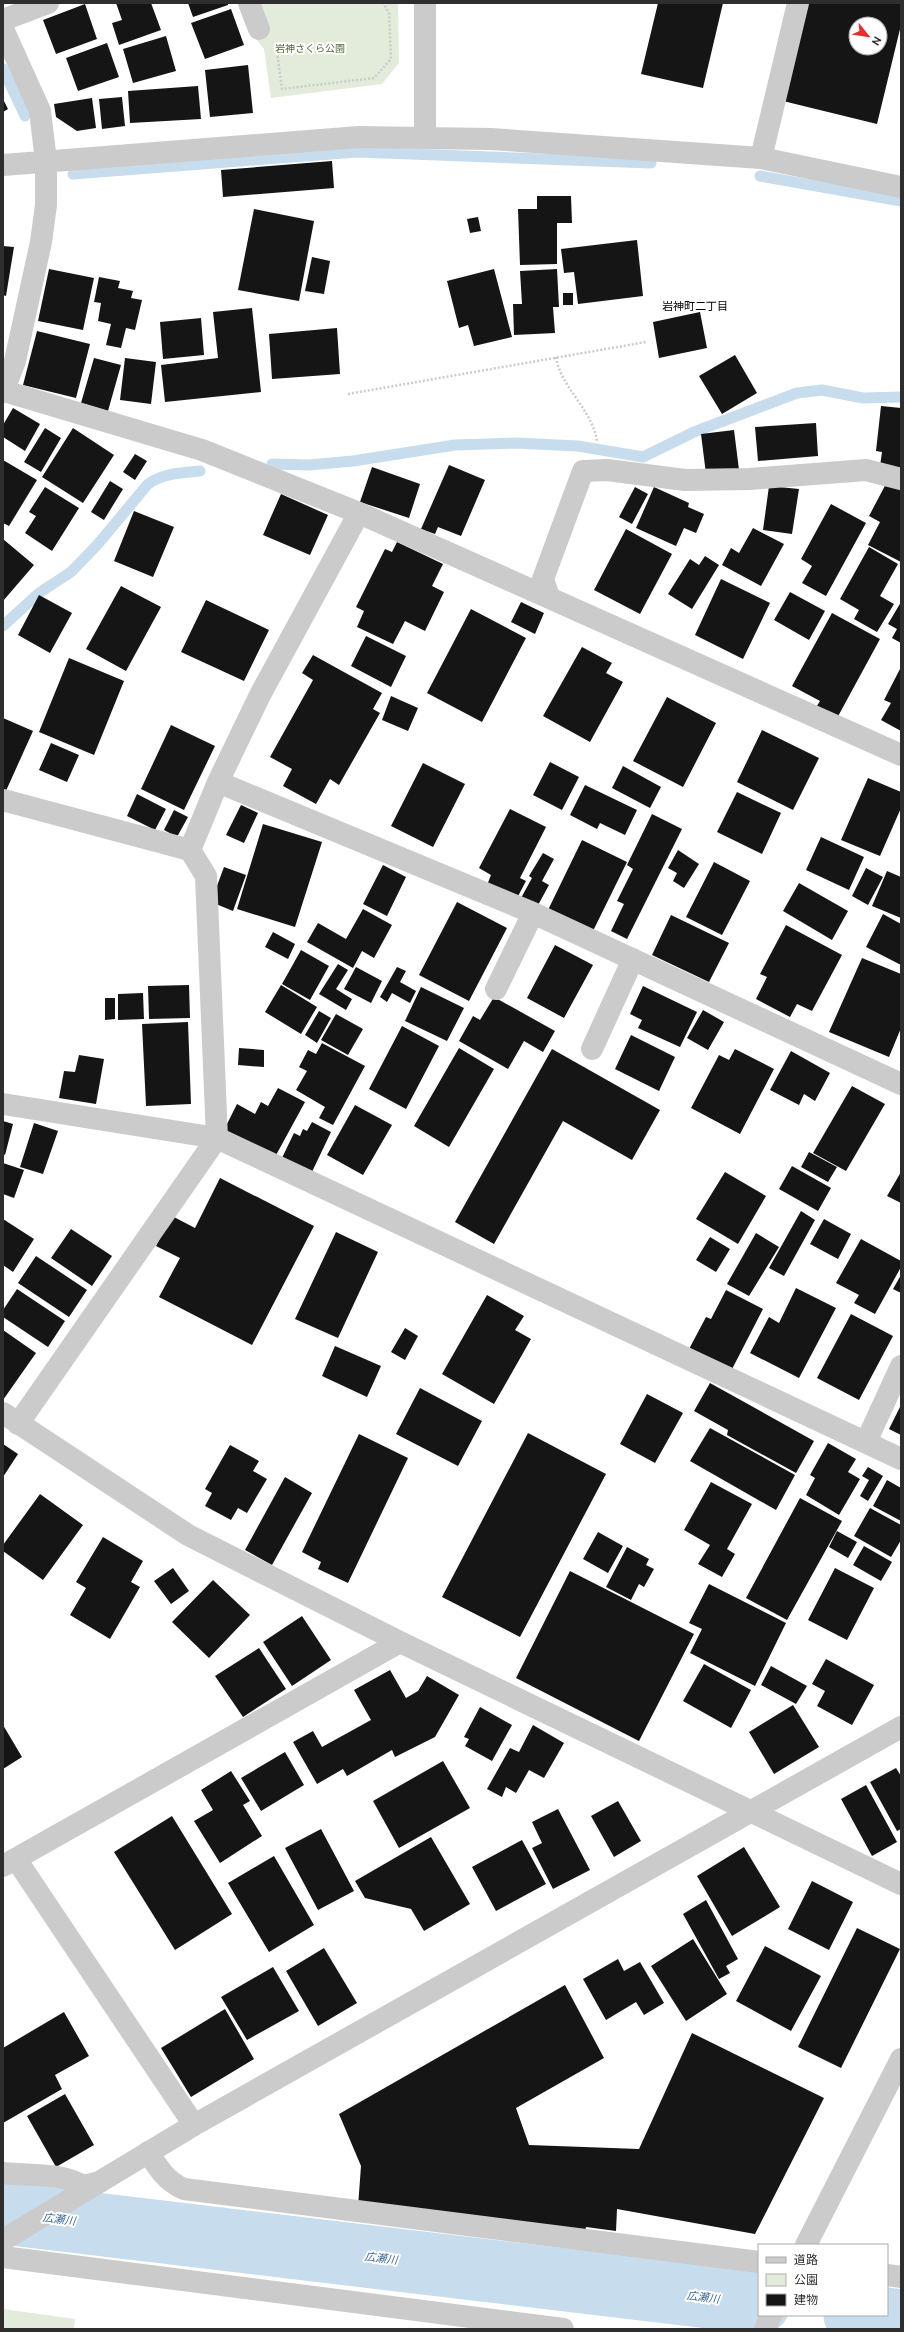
<svg xmlns="http://www.w3.org/2000/svg" width="904" height="2332" viewBox="0 0 904 2332" font-family="Ubuntu,'Noto Sans JP',sans-serif">
  <style>
    .green { fill: #e3ecdb }
    .lines { fill: none; stroke-linecap: round; stroke-linejoin: round }
    .stream { stroke: #c7dced; stroke-width: 11 }
    .river { stroke: #c7dced; stroke-width: 63 }
    .building { fill: #151515; fill-rule: evenodd }
    .path { stroke: #cbcbcb; stroke-width: 2.5; stroke-dasharray: 2 2; stroke-linecap: butt }
    .minor { stroke: #cbcbcb; stroke-width: 22 }
    .labels { text-anchor: middle; stroke-width: 4; stroke-linejoin: round; paint-order: stroke }
    .park-label { font-size: 10px; fill: #4e6b3a; stroke: #fff }
    .neighbourhood-label { font-size: 11px; fill: #000; stroke: #fff }
    .water-label { font-size: 11px; font-style: italic; fill: #3a6b93; stroke: #fff }
  </style>
  <rect width="100%" height="100%" fill="#fff"/>
  <!-- green -->
  <path class="green" d="M242 3H398L399 63 382 84 271 98 264 49 255 38Z
    M3 2309 75 2319 74 2329H3Z"/>
  <g class="lines">
    <!-- stream -->
    <path class="stream" d="M3 69 25 116
      M73 174 357 152 651 163
      M760 176 901 201
      M272 464 309 465 353 461 455 445 516 443 578 446 643 457 694 432 797 393 822 390 863 398 901 397
      M3 626 39 593 71 572 98 544 148 484C164 473 181 473 200 471"/>
    <!-- river -->
    <path class="river" d="M3 2213 759 2303
      M855 2315 901 2321"/>
  </g>
  <!-- building -->
  <path class="building" d="M116 3H151L161 30 119 45 112 23 122 20Z
    M188 3H228V5L193 17Z
    M658 3H723L703 88 641 74Z
    M807 3H901V25L877 124 783 101ZM856 24H880V48H856Z
    M85 4 97 39 56 54 43 20Z
    M231 9 244 45 205 59 191 23Z
    M166 36 176 71 133 83 123 49Z
    M107 43 119 77 78 91 66 58Z
    M248 65 253 113 210 117 205 70Z
    M198 86 201 119 130 123 128 91Z
    M122 97 125 126 102 129 99 99Z
    M92 98 96 128 77 131 56 117 54 104Z
    M3 99 8 109 3 112Z
    M332 161 334 188 223 197 221 170Z
    M537 196H571L572 223H557V264L520 265 518 209H537Z
    M254 209 314 221 299 301 238 290Z
    M478 217 481 231 470 233 467 219Z
    M637 240 643 296 578 304 574 272 564 273 561 249Z
    M3 246 14 247 6 296 3 295Z
    M312 257 330 261 324 294 305 291Z
    M49 269 94 278 83 330 38 321Z
    M494 269 512 337 474 346 468 325 459 328 447 281Z
    M557 269 559 307H553L555 333 514 335 513 304H522L520 271Z
    M99 277 120 281 118 288 133 291 131 298 142 300 135 330 126 328 121 348 106 345 111 324 98 321 101 303 94 302Z
    M563 293H573V305H563Z
    M252 308 261 392 165 402 161 365 218 358 213 312Z
    M700 312 707 348 659 358 653 322Z
    M201 318 204 355 163 359 160 322Z
    M337 328 340 374 272 379 269 334Z
    M37 331 90 344 76 398 23 385Z
    M735 355 757 393 722 414 699 376Z
    M94 358 121 365 108 411 81 403Z
    M125 358 156 362 151 404 120 400Z
    M881 406 901 408V468L880 466 882 452 876 451Z
    M13 408 40 424 25 451 3 437V425Z
    M816 423 818 456 758 461 755 427Z
    M45 428 61 438 41 472 24 462Z
    M73 428 114 455 83 503 42 477Z
    M734 430 739 470 706 474 701 434Z
    M135 454 147 461 135 480 123 472Z
    M3 460 37 480 9 526 3 523Z
    M449 465 485 480 461 536 438 527 435 534 421 529Z
    M372 467 420 484 409 518 360 502Z
    M888 480 901 487V562L868 545 880 522 869 516Z
    M110 481 123 489 104 520 91 512Z
    M769 486 799 489 792 534 763 530Z
    M45 487 79 508 52 551 25 533 36 516 29 512Z
    M635 487 648 494 632 524 619 517Z
    M654 487 689 503 688 507 704 514 696 533 684 528 676 546 636 528Z
    M281 494 328 515 310 555 263 535Z
    M831 504 866 523 826 596 802 583 812 566 801 559Z
    M134 511 174 527 153 577 114 561Z
    M753 528 784 544 761 586 722 565 731 548 739 553Z
    M626 529 672 554 640 614 594 590Z
    M3 539 34 565 3 601Z
    M397 542 443 564 432 586 444 592 425 631 405 621 393 644 357 627 364 611 356 607 385 549 392 552Z
    M869 547 898 564 880 596 894 604 877 632 854 619 859 610 840 599Z
    M705 556 719 565 692 609 668 594 690 559 699 565Z
    M721 579 770 603 743 659 695 635Z
    M121 586 161 607 126 671 86 649Z
    M790 592 825 611 809 640 774 620Z
    M39 595 72 613 50 653 18 635Z
    M206 600 269 630 244 681 181 652Z
    M521 602 544 613 535 634 511 622Z
    M901 602V643L892 638 897 629 888 624Z
    M471 609 526 638 482 722 427 693Z
    M832 613 880 639 836 720 815 709 820 701 792 686Z
    M366 636 406 656 391 687 351 666Z
    M582 647 612 663 606 673 623 682 590 742 543 716Z
    M313 655 382 693 373 709 380 713 339 785 330 779 316 804 283 786 292 769 270 757 313 680 302 673Z
    M69 658 124 681 94 755 39 732Z
    M901 667V731L881 720 891 703 884 700Z
    M391 696 418 708 408 731 382 720Z
    M667 697 716 723 683 787 633 761Z
    M3 718 33 731 5 793 3 792Z
    M171 725 215 746 184 810 141 789Z
    M762 730 819 758 793 810 737 782Z
    M51 743 79 755 67 782 39 770Z
    M550 762 579 777 562 810 533 795Z
    M423 763 465 784 433 847 391 826Z
    M623 766 661 787 650 808 612 788Z
    M868 778 901 792V808L880 856 841 840Z
    M585 785 637 810 625 835 600 823 597 829 570 815Z
    M737 792 781 813 762 854 717 832Z
    M137 794 166 809 155 830 127 816Z
    M241 805 258 813 244 843 226 835Z
    M510 809 546 827 520 878 526 881 516 900 487 885 491 875 479 868Z
    M174 810 188 817 177 837 164 830Z
    M652 814 682 829 627 939 611 931 624 904 617 901 633 869 627 865Z
    M263 824 322 842 295 927 237 909Z
    M821 837 864 857 849 890 806 870Z
    M582 840 627 862 593 931 548 910Z
    M678 850 699 864 684 888 673 881 677 873 668 868Z
    M543 853 554 859 542 881 549 885 537 907 521 898 532 878 529 876Z
    M714 862 750 881 722 935 686 917Z
    M383 865 406 877 387 916 363 904Z
    M224 867 246 875 233 911 211 902Z
    M866 868 883 877 868 905 852 896Z
    M887 871 901 877V918L872 906Z
    M799 883 848 911 832 940 783 911Z
    M457 902 507 928 469 1001 419 975Z
    M363 909 392 925 374 958 362 951 353 968 307 942 318 923 346 939Z
    M883 914 901 924V965L866 947Z
    M671 915 729 943 709 982 652 955Z
    M786 925 842 955 812 1011 797 1004 790 1017 756 999 767 977 760 974Z
    M273 932 295 944 288 959 265 947Z
    M555 945 593 965 564 1018 527 998Z
    M301 950 329 966 310 1000 282 984Z
    M862 958 901 974V1028L889 1057 829 1032Z
    M338 964 348 970 336 989 352 999 346 1010 319 994Z
    M356 967 382 981 371 1003 344 989Z
    M397 967 406 971 400 982 416 991 410 1003 392 993 387 1002 380 997Z
    M189 985 190 1018 149 1019 148 986Z
    M281 985 317 1007 301 1034 265 1012Z
    M643 986 697 1012 680 1047 638 1028 642 1020 630 1014Z
    M421 987 464 1008 447 1041 405 1021Z
    M143 993 144 1019 118 1020V994Z
    M494 997 555 1031 543 1052 524 1041 508 1069 459 1041 473 1016 480 1020Z
    M105 998H115V1019L105 1020Z
    M703 1010 724 1022 708 1050 687 1038Z
    M319 1011 331 1018 317 1043 305 1035Z
    M336 1014 363 1029 348 1055 321 1040Z
    M188 1022 191 1104 146 1106 142 1024Z
    M402 1026 439 1046 406 1109 369 1089Z
    M631 1035 675 1057 659 1091 615 1069Z
    M322 1043 365 1066 333 1125 319 1118 325 1107 296 1090 307 1071 299 1067 308 1050 316 1054Z
    M239 1048 264 1050V1067L238 1065Z
    M459 1048 494 1069 449 1147 414 1126Z
    M552 1049 660 1110 632 1160 563 1121 494 1244 455 1222Z
    M735 1049 774 1069 740 1134 691 1108 719 1055 729 1060Z
    M791 1051 830 1073 815 1101 804 1094 799 1105 770 1090Z
    M79 1055 104 1059 96 1104 59 1098 64 1071 75 1072Z
    M852 1086 885 1104 846 1171 813 1153Z
    M278 1088 305 1102 275 1157 224 1130 237 1104 255 1114 261 1102 268 1106Z
    M355 1105 392 1125 363 1175 327 1155Z
    M3 1121 13 1124 5 1155 3 1154Z
    M312 1122 331 1132 311 1174 281 1160 294 1133 300 1136 303 1129 307 1131Z
    M34 1123 58 1131 43 1174 20 1167Z
    M809 1152 837 1167 828 1182 801 1167Z
    M3 1163 24 1170 14 1198 3 1194Z
    M792 1166 831 1188 818 1211 779 1189Z
    M725 1172 766 1196 738 1244 696 1219Z
    M901 1172V1203L887 1196Z
    M220 1178 314 1226 252 1345 159 1297 180 1258 156 1246 172 1216 195 1228Z
    M801 1211 815 1220 784 1276 769 1268Z
    M3 1219 34 1239 13 1272 3 1265Z
    M824 1219 851 1234 838 1259 810 1244Z
    M71 1229 112 1256 92 1286 51 1258Z
    M336 1232 378 1252 338 1338 295 1319Z
    M756 1233 779 1247 749 1296 727 1284Z
    M710 1237 730 1249 716 1272 696 1260Z
    M861 1239 901 1261V1267L875 1314 854 1303 859 1295 836 1283Z
    M36 1256 87 1290 69 1317 18 1283Z
    M901 1275V1293L893 1289Z
    M796 1288 836 1308 799 1378 750 1353 769 1317 779 1323Z
    M17 1289 65 1321 48 1347 3 1317V1310Z
    M726 1290 763 1309 730 1373 688 1351 706 1317 711 1319Z
    M487 1295 524 1316 515 1330 531 1339 494 1404 442 1374Z
    M851 1314 893 1336 859 1400 817 1378Z
    M405 1328 418 1336 405 1360 391 1352Z
    M3 1330 36 1353 3 1400Z
    M335 1346 381 1366 367 1397 322 1376Z
    M710 1383 814 1441 796 1473 727 1435 728 1430 694 1411Z
    M420 1388 482 1421 458 1466 396 1434Z
    M647 1394 683 1413 655 1463 620 1444Z
    M901 1405V1435L889 1429Z
    M710 1428 795 1475 776 1510 690 1461Z
    M528 1433 606 1474 520 1637 442 1597Z
    M359 1434 408 1458 348 1583 318 1569 321 1562 302 1552Z
    M828 1443 856 1459 848 1472 860 1479 839 1515 806 1495 815 1478 810 1475Z
    M3 1444 18 1454 3 1477Z
    M230 1445 259 1461 253 1471 267 1479 247 1513 238 1508 231 1520 205 1506 212 1493 205 1489Z
    M868 1467 883 1476 868 1501 860 1496 869 1480 862 1476Z
    M285 1477 312 1493 272 1565 245 1550Z
    M887 1480 901 1488V1521L873 1506Z
    M711 1482 752 1504 727 1549 735 1554 722 1577 698 1564 710 1545 684 1530Z
    M40 1494 83 1525 43 1580 3 1551V1545Z
    M800 1498 842 1521 787 1620 746 1598Z
    M870 1508 901 1525V1540L891 1557 854 1536Z
    M837 1531 857 1542 848 1558 829 1547Z
    M598 1532 623 1546 608 1573 583 1559Z
    M103 1537 143 1561 131 1582 140 1587 110 1639 70 1615 86 1588 76 1582Z
    M864 1546 892 1562 881 1581 853 1565Z
    M627 1547 649 1559 646 1565 654 1569 644 1587 639 1584 631 1600 606 1587Z
    M173 1568 189 1591 171 1604 154 1581Z
    M835 1568 874 1588 847 1640 808 1620Z
    M570 1571 694 1634 639 1741 516 1678Z
    M213 1580 250 1615 209 1658 172 1622Z
    M709 1584 786 1623 755 1686 690 1653 702 1629 689 1623Z
    M302 1616 331 1660 292 1686 263 1642Z
    M259 1648 286 1689 243 1717 215 1676Z
    M826 1659 874 1685 852 1725 817 1706 825 1691 812 1684Z
    M704 1664 751 1690 731 1728 683 1701Z
    M771 1666 807 1686 796 1704 761 1685Z
    M390 1670 406 1698 418 1691 427 1676 459 1695 435 1737 395 1757 392 1750 347 1776 343 1769 317 1784 293 1742 313 1731 322 1747 371 1720 354 1690Z
    M793 1705 819 1747 774 1774 749 1732Z
    M480 1707 512 1725 492 1761 465 1746 469 1739 464 1737Z
    M3 1725 22 1757 3 1769Z
    M533 1725 564 1743 544 1778 529 1770 516 1793 506 1787 502 1797 487 1789 510 1748 519 1752Z
    M285 1752 304 1785 261 1811 241 1778Z
    M443 1761 470 1808 399 1848 373 1801Z
    M896 1768 901 1776V1829L897 1831 870 1782Z
    M231 1771 250 1801 243 1805 262 1836 220 1863 194 1821 213 1810 201 1790Z
    M866 1785 897 1842 872 1856 841 1799Z
    M618 1801 641 1841 614 1857 591 1816Z
    M558 1809 590 1870 553 1889 532 1848 542 1843 532 1822Z
    M172 1816 232 1914 175 1950 114 1852Z
    M321 1829 354 1891 318 1910 285 1848Z
    M431 1837 470 1904 424 1931 411 1909 365 1898 355 1881Z
    M522 1840 546 1884 496 1911 472 1867Z
    M744 1847 780 1907 732 1936 697 1876Z
    M274 1856 314 1925 269 1952 228 1883Z
    M812 1881 853 1902 829 1950 788 1929Z
    M706 1900 738 1959 726 1966 730 1973 719 1979 683 1914Z
    M857 1928 900 1949 841 2068 798 2047Z
    M693 1939 727 1994 686 2021 651 1966Z
    M765 1946 821 1976 791 2031 736 2001Z
    M324 1948 357 2003 318 2026 286 1971Z
    M618 1959 624 1971 640 1962 664 2003 644 2015 636 2002 606 2020 583 1979Z
    M273 1967 299 2011 247 2040 221 1997Z
    M565 1985 604 2058 516 2108 529 2145 639 2149 692 2033 824 2098 755 2234 617 2209 616 2231 586 2227 584 2236 358 2207 361 2166 339 2114Z
    M225 2009 254 2059 191 2097 161 2048Z
    M64 2012 89 2056 55 2075 62 2089 3 2123V2048Z
    M65 2094 94 2145 56 2167 27 2116Z"/>
  <g class="lines">
    <!-- path -->
    <path class="path" d="M277 52 282 89 374 78 391 59 389 13 383 3
      M556 357C561 388 592 409 597 441
      M348 394 646 342"/>
    <!-- minor -->
    <path class="minor" d="M249 3 259 29
      M3 20 48 3
      M3 29 40 111 46 161V205L41 242 15 361 3 392
      M425 138V3
      M761 158 798 3
      M3 165 359 137 491 139 761 158 901 187
      M4 391 202 450 359 513 901 755
      M549 597 543 579 583 471 607 470 685 480 749 479 866 470 901 479
      M218 782 533 913 901 1084
      M3 800 190 850 206 876 217 1138 18 1424
      M190 850 218 782 260 695 359 513
      M496 989 533 913
      M592 1049 633 959
      M3 1104 217 1138 901 1459
      M3 1413 188 1535 400 1642 901 1884
      M866 1442 901 1366
      M16 1859 194 2125
      M3 1866 400 1642
      M148 2152C158 2168 166 2181 184 2189L759 2262
      M3 2173C29 2176 59 2172 83 2186L100 2182
      M3 2240 194 2125 901 1727
      M806 2245 901 2059
      M3 2257 563 2329
      M887 2275 901 2277
      M765 2329 771 2315"/>
  </g>
  <g class="labels">
    <!-- park labels -->
    <g class="park-label">
      <text x="310" y="52">岩神さくら公園</text>
    </g>
    <!-- neighbourhood labels -->
    <g class="neighbourhood-label">
      <text x="695" y="310">岩神町二丁目</text>
    </g>
    <!-- water labels -->
    <g class="water-label">
      <text transform="translate(59 2219) rotate(7)" y="4">広瀬川</text>
      <text transform="translate(381 2258) rotate(7)" y="4">広瀬川</text>
      <text transform="translate(703 2297) rotate(7)" y="4">広瀬川</text>
    </g>
  </g>
  <!-- border -->
  <rect width="904" height="2332" fill="none" stroke="#2e2e2e" stroke-width="8"/>
  <!-- legend -->
  <rect x="758" y="2244" width="130" height="72" fill="#ffffff" stroke="#ababab"/>
  <rect x="766" y="2257" width="20" height="6" fill="#cbcbcb" stroke="#ababab"/>
  <text x="794" y="2264" font-size="12" fill="#2e2e2e">道路</text>
  <rect x="766" y="2274" width="20" height="12" fill="#e3ecdb" stroke="#ababab"/>
  <text x="794" y="2284" font-size="12" fill="#2e2e2e">公園</text>
  <rect x="766" y="2294" width="20" height="12" fill="#151515" stroke="#ababab"/>
  <text x="794" y="2304" font-size="12" fill="#2e2e2e">建物</text>
  <!-- north arrow -->
  <g transform="translate(868 36) rotate(120)"><circle r="19" fill="#ffffff" stroke="#ababab"/>
  <path d="M0-3L7 15L0 10L-7 15Z" fill="#eb2b2d"/>
  <text y="-6" font-size="11" font-weight="bold" text-anchor="middle" fill="#2e2e2e">N</text>
  </g>
</svg>
